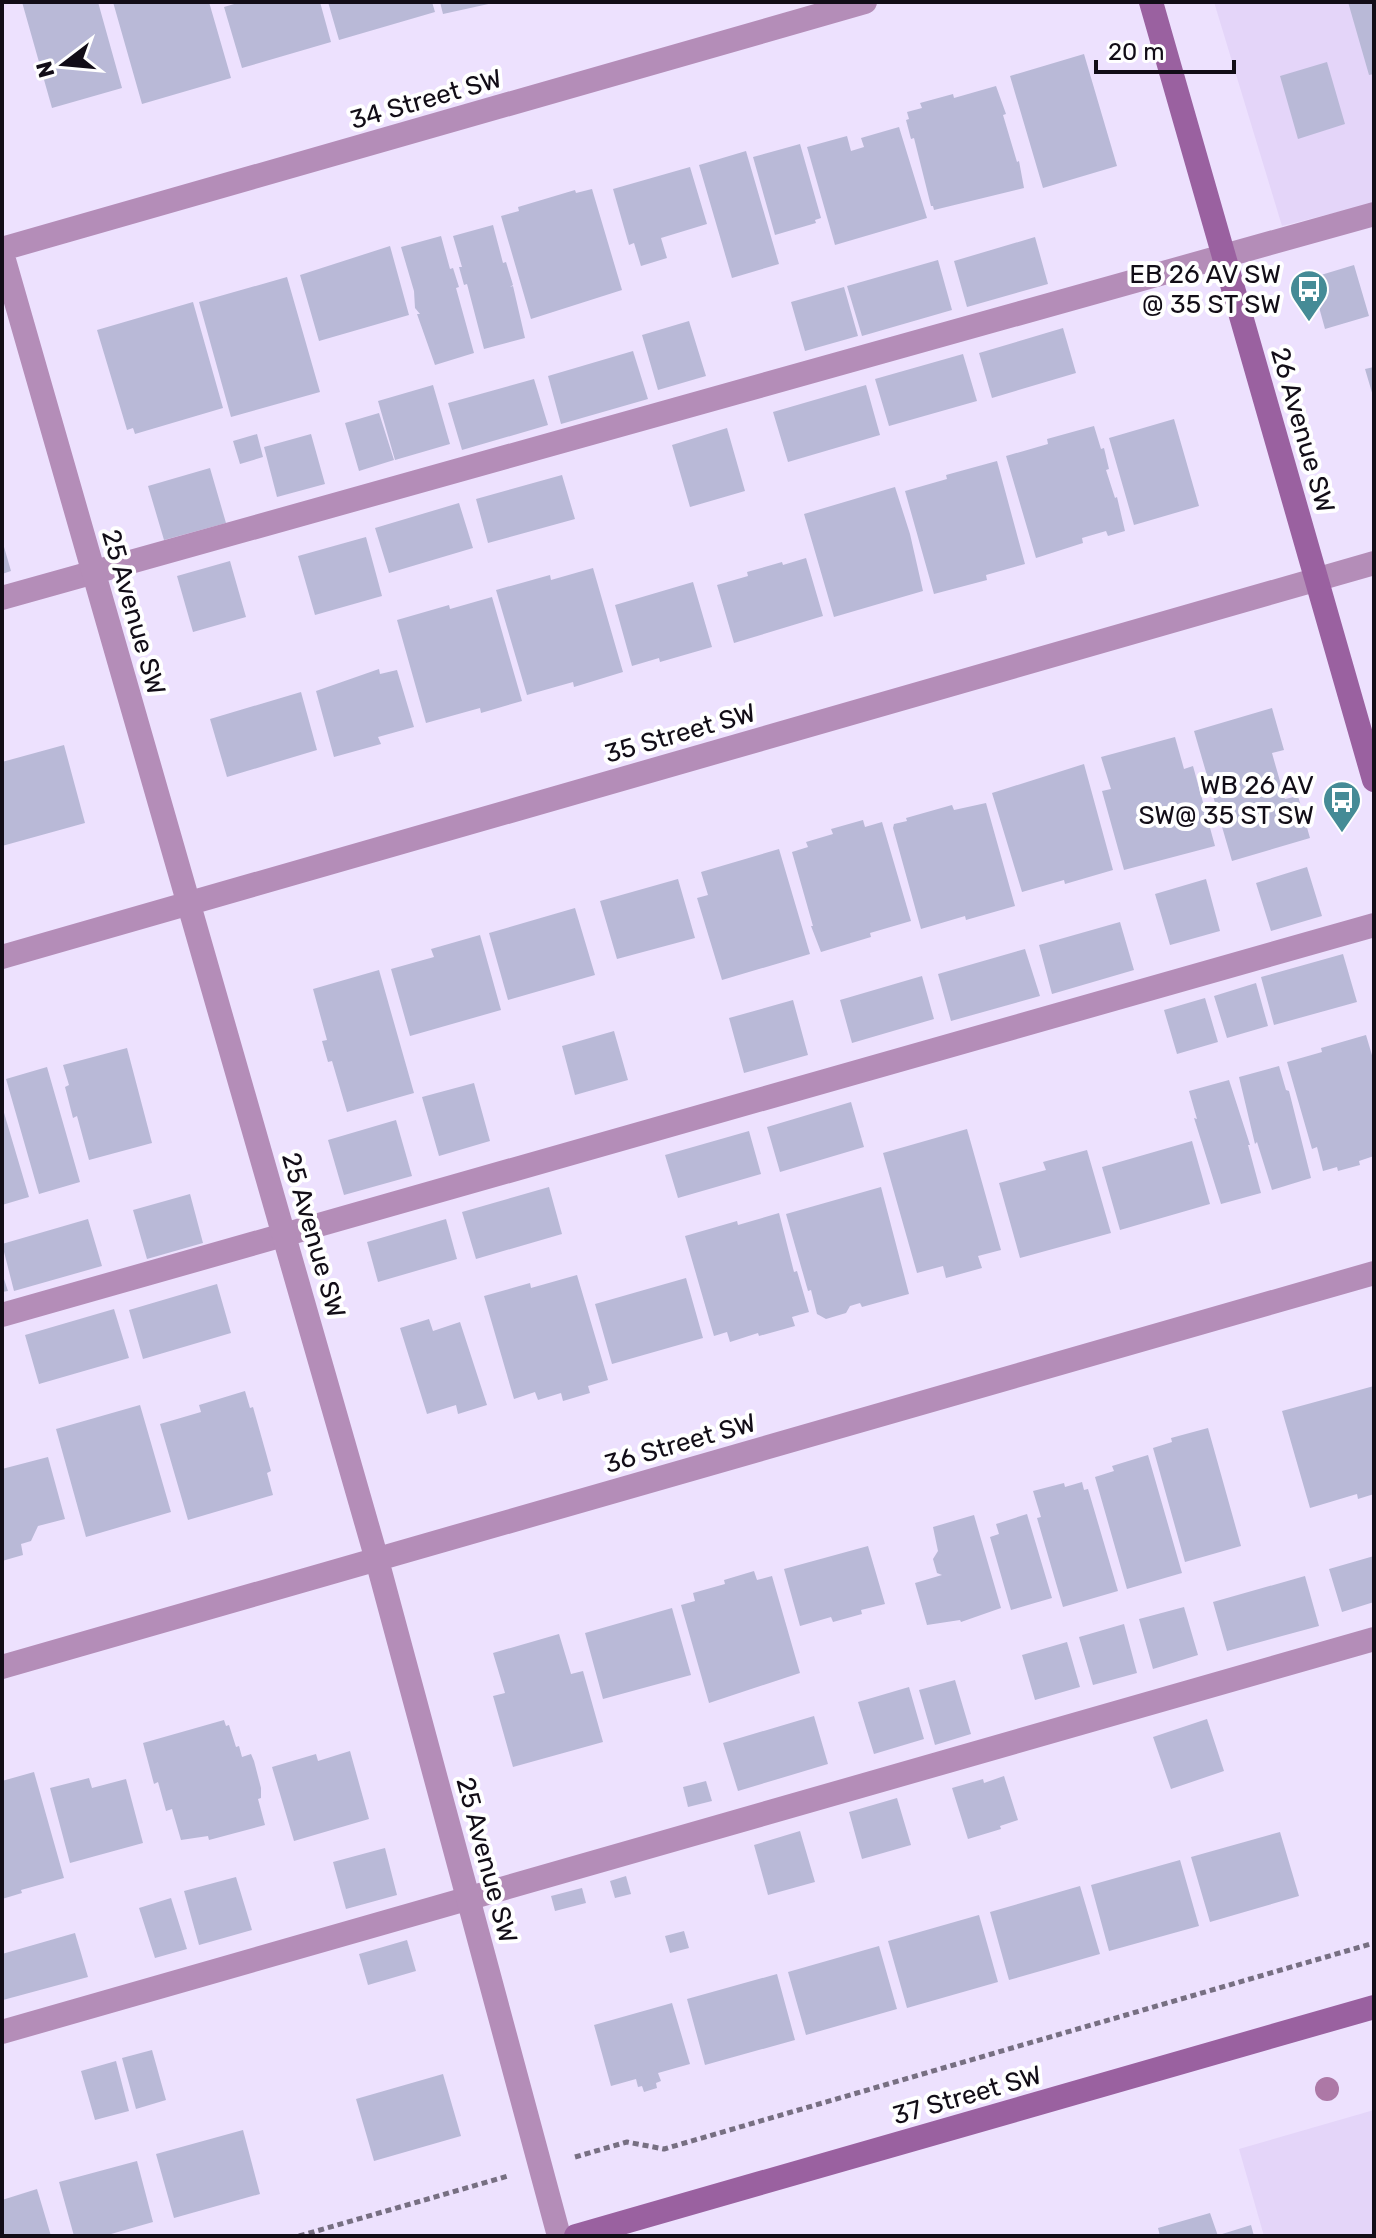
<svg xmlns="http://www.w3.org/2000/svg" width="1376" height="2238" viewBox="0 0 1376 2238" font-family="Rubik,sans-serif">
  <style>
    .built { fill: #e4d5f9 }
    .building { fill: #b9b9d7 }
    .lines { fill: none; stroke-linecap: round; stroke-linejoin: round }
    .path { stroke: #776f82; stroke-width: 5; stroke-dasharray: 6 4; stroke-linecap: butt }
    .lane { stroke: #b48db8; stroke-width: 24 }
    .street { stroke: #b48db8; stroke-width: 24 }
    .secondary { stroke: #9a61a0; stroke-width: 24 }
    .tree { fill: #ad78a6 }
    .labels { text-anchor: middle; stroke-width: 8; stroke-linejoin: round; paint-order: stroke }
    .street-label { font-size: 26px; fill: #120d17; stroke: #fff }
    .poi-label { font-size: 26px; fill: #120d17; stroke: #fff; text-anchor: end }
  </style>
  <rect width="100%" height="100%" fill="#ede1fe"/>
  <!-- built -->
  <path class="built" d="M1214 2H1374V203L1282 226Z
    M1374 2110V2236H1264L1239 2149Z"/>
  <!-- building -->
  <path class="building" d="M22 2H98L122 88 52 108Z
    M113 2H209L231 78 142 104Z
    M241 2H320L331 42 242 68 224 7Z
    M328 2H432L435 12 339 40Z
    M440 2H493V3L443 14Z
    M1348 2H1374V74L1369 75Z
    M1084 54 1117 166 1043 188 1010 76Z
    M1327 62 1345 124 1298 139 1280 76Z
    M996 86 1006 114 1003 115 1017 162 1019 161 1024 188 934 210 933 206H931L914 138 911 139 906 120 909 119 907 112 922 108 920 103 953 94 954 98Z
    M899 127 927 218 835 245 807 147 847 136 851 151 864 147 861 138Z
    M800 144 821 218 815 220 816 223 775 235 753 157Z
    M746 151 779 264 732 278 699 165Z
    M690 167 707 224 661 238 667 258 641 266 634 243 629 245 613 189Z
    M592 189 622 290 531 319 501 216 519 211 518 207 575 190 576 193Z
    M493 225 503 263 506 262 513 285 510 287 513 286 525 338 484 349 467 284 464 285 459 267H462L453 236Z
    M441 236 450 269 453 268 459 287 456 288 474 353 435 365 417 314H420L415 308 414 291 401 247Z
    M1035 237 1048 284 967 307 954 261Z
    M390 246 409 315 319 341 300 275Z
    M938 260 952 310 862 336 847 286Z
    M1354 265 1369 316 1325 329 1311 278Z
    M287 277 320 392 231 417 199 302Z
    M844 287 858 336 805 351 791 302Z
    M193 302 223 408 135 434 133 428 127 430 97 330Z
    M689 321 706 376 658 390 642 335Z
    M1063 328 1076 373 992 398 979 353Z
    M633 351 648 399 561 424 548 376Z
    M963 354 977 401 889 426 875 379Z
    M1374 367V396H1373L1365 369Z
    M534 379 548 425 462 450 448 403Z
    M433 385 450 444 395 460 378 401Z
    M866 385 880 435 788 462 773 412Z
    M379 413 394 460 359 471 345 423Z
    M1174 419 1199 506 1134 525 1109 438Z
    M1094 426 1101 449 1104 448 1109 469 1106 470 1115 498 1117 497 1125 531 1108 536 1106 531 1082 538 1083 543 1036 558 1006 456 1048 444 1047 439Z
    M727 428 745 491 690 507 672 445Z
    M257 434 263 457 240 464 233 441Z
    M311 434 325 484 277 497 264 447Z
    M997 461 1025 564 986 575 987 580 934 594 905 491 947 479 946 475Z
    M210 468 226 523 164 540 148 486Z
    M562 475 575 519 488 543 476 499Z
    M895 487 910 534 923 591 834 617 804 514Z
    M459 503 473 548 389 573 375 528Z
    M366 537 382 596 315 615 298 556Z
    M2 540 11 571 2 574Z
    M806 558 823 616 734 643 717 585 748 576 747 572 782 562 783 565Z
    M230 561 246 617 193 632 177 576Z
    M593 568 623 672 574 687 573 682 527 695 496 590 550 575 551 580Z
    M693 582 712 647 660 662 659 658 632 666 615 605Z
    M492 597 522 701 481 713 480 708 426 723 397 620 449 605 450 609Z
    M379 669 380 674 397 670 414 727 378 737 381 744 334 757 316 691Z
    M301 692 317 750 227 777 210 719Z
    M1272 708 1284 750 1272 753 1285 799 1298 796 1310 838 1232 861 1194 731Z
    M1175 737 1184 769 1193 766 1215 846 1124 870 1102 791 1111 789 1101 757Z
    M64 745 85 823 2 846V762Z
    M1084 764 1113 870 1065 884 1064 880 1022 892 992 793Z
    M986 803 1015 906 966 920 965 916 921 929 893 828 894 824 907 821 906 818 952 805 954 810Z
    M863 820 865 827 882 822 911 921 870 933 871 937 821 952 811 926H813L792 852 808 847 806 842 833 834 831 829Z
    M779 849 810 954 722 980 697 898 708 895 701 872Z
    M1307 867 1322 916 1271 931 1256 883Z
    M678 879 695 938 617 959 600 901Z
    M1206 879 1220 931 1170 945 1155 894Z
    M575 908 595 975 508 1000 489 933Z
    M1120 922 1134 970 1052 994 1039 945Z
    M480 935 501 1010 410 1036 391 969 434 957 431 949Z
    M1025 949 1040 996 951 1021 938 974Z
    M1343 954 1357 1002 1274 1025 1261 977Z
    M379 970 414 1093 347 1112 332 1061 328 1062 322 1041 327 1040 313 989Z
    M922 976 934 1019 852 1043 840 1000Z
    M1256 983 1268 1026 1227 1038 1214 996Z
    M1205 998 1218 1042 1177 1054 1164 1010Z
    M793 1000 808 1055 744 1073 729 1018Z
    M614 1031 628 1080 575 1095 562 1046Z
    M1366 1035 1374 1062V1156L1359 1161 1360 1165 1338 1171 1337 1167 1323 1171 1317 1147 1312 1149 1287 1062 1322 1052 1321 1048Z
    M127 1048 152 1143 89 1160 77 1116 73 1118 65 1087 69 1085 63 1065Z
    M1279 1066 1286 1090 1289 1091 1311 1178 1272 1190 1257 1142 1255 1144 1239 1077Z
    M47 1067 80 1182 39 1194 6 1079Z
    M1229 1080 1250 1145H1248L1261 1193 1221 1204 1194 1118 1197 1119 1189 1091Z
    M474 1083 490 1141 439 1156 422 1097Z
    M851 1102 864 1147 780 1172 767 1127Z
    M2 1106 29 1197 2 1205Z
    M396 1120 412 1176 344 1195 328 1140Z
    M967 1129 1001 1250 978 1256 982 1268 946 1278 943 1266 917 1273 883 1153Z
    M749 1131 761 1174 678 1198 665 1155Z
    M1192 1141 1210 1204 1120 1230 1102 1167Z
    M1087 1150 1111 1233 1020 1258 999 1183 1046 1170 1043 1162Z
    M549 1187 562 1234 476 1259 462 1212Z
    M881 1187 909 1294 862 1307 860 1303 850 1306 846 1313 826 1319 817 1314 811 1290 808 1291 786 1214Z
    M190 1194 203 1243 147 1259 133 1210Z
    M779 1213 794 1272 797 1271 809 1312 792 1317 795 1326 759 1336 758 1333 730 1342 727 1332 714 1336 685 1236 737 1221 738 1225Z
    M88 1219 102 1266 14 1291 2 1244Z
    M446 1219 457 1259 378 1282 367 1242Z
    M2 1273 8 1291 2 1292Z
    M577 1275 608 1380 588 1386 590 1393 563 1401 561 1393 538 1400 535 1392 514 1399 484 1296 530 1283 531 1288Z
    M686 1278 703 1338 612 1364 595 1304Z
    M217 1284 231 1333 143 1359 129 1310Z
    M114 1309 129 1358 39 1384 25 1335Z
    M429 1319 433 1331 460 1322 487 1405 458 1414 456 1405 427 1414 400 1328Z
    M1374 1386V1494L1358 1499 1357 1494 1310 1508 1282 1411Z
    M245 1391 250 1408 253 1407 271 1471 267 1473 273 1495 188 1520 160 1424 201 1412 199 1405Z
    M140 1405 171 1512 86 1537 56 1429Z
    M1208 1428 1241 1546 1185 1562 1153 1448 1172 1442 1171 1438Z
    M1148 1455 1182 1573 1127 1589 1095 1477 1114 1471 1112 1466Z
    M48 1457 65 1519 38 1526 31 1541 21 1544 23 1555 2 1561V1469Z
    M1082 1482 1084 1490 1088 1489 1118 1591 1063 1607 1037 1518 1041 1517 1033 1491 1064 1483 1065 1487Z
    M1027 1514 1052 1598 1011 1610 990 1537 999 1534 996 1524Z
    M974 1515 1001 1608 961 1622 960 1620 927 1625 915 1583 942 1575 937 1573 933 1559 938 1551 933 1527Z
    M868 1546 885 1604 861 1610 862 1614 833 1622 831 1617 800 1626 784 1569Z
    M1374 1556V1602L1342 1612 1329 1569Z
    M754 1571 757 1580 772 1576 800 1673 709 1703 681 1605 695 1601 693 1593 725 1584 724 1580Z
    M1305 1576 1319 1626 1227 1651 1213 1602Z
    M1184 1607 1198 1655 1153 1669 1139 1619Z
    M672 1608 691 1675 603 1699 585 1633Z
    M1124 1624 1137 1673 1093 1685 1079 1637Z
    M559 1634 571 1674 583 1671 603 1742 513 1767 493 1696 505 1693 493 1653Z
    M1067 1642 1080 1687 1035 1700 1022 1655Z
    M955 1680 971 1734 935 1745 919 1690Z
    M909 1687 924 1739 874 1754 858 1702Z
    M814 1716 828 1764 738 1791 723 1743Z
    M1207 1719 1224 1771 1171 1789 1153 1737Z
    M224 1720 226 1726 229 1725 236 1747 239 1746 242 1757 251 1754 254 1761 261 1788V1798L258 1799 265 1825 209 1840 208 1836 181 1840 172 1809 166 1811 158 1782 154 1784 143 1743Z
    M350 1751 369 1819 294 1841 272 1767 316 1754 318 1761Z
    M34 1772 64 1878 21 1890 22 1893 2 1899V1781Z
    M1004 1776 1018 1820 1000 1826 1001 1829 968 1839 952 1788 983 1779 984 1783Z
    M89 1778 92 1788 126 1779 143 1843 70 1863 50 1788Z
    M706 1781 712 1801 688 1807 683 1787Z
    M897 1798 911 1845 862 1859 849 1812Z
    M800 1831 815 1882 768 1895 754 1845Z
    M1280 1832 1299 1896 1210 1922 1191 1857Z
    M385 1848 397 1895 346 1909 333 1862Z
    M1180 1860 1199 1926 1109 1951 1091 1885Z
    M626 1876 631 1894 615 1898 610 1881Z
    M236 1877 252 1930 199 1945 184 1891Z
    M1080 1886 1100 1954 1009 1980 990 1912Z
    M582 1888 586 1903 555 1911 551 1896Z
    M171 1898 187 1949 155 1958 139 1908Z
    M979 1915 998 1982 907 2008 888 1941Z
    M684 1931 689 1948 670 1953 665 1936Z
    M75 1933 88 1977 3 2000 2 1954Z
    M407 1940 416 1971 368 1985 359 1954Z
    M879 1946 897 2009 806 2035 788 1972Z
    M777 1974 795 2040 705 2065 687 1999Z
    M672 2003 690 2064 658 2073 661 2081 656 2083 657 2088 644 2092 642 2086 638 2087 636 2079 611 2086 594 2025Z
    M152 2050 166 2100 136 2109 122 2058Z
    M116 2061 129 2111 95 2120 81 2071Z
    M443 2074 461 2136 374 2161 356 2099Z
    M243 2130 260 2194 174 2218 156 2154Z
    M137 2161 153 2222 104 2236H74L59 2182Z
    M37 2189 51 2236H2V2200Z
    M1210 2213 1218 2236H1160L1158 2228Z
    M1251 2225 1254 2236H1219V2235Z"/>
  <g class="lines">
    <!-- path -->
    <path class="path" d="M575 2157 627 2142 664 2149 1374 1943
      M299 2236 508 2176"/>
    <!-- lane -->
    <path class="lane" d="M2 598 1374 214
      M2 1315 1374 925
      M2 2032 1374 1639"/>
    <!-- street -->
    <path class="street" d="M2 249 865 2
      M2 253 377 1560 559 2236
      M2 957 1374 563
      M2 1667 1374 1273"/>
    <!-- secondary -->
    <path class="secondary" d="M1151 2 1374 780
      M576 2236 1374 2007"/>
  </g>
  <!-- trees -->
  <circle class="tree" cx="1327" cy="2089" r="12"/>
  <!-- icons -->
  <defs>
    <g id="bus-pin" transform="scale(2)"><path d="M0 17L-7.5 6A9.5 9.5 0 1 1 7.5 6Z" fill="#458b96" stroke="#fff"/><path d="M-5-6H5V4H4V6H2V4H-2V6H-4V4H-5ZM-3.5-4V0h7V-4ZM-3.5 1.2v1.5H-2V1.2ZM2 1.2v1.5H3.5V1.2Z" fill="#fff"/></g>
  </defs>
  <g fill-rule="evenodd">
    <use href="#bus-pin" x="1309" y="289"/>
    <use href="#bus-pin" x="1342" y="800"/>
  </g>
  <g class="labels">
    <!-- street labels -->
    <g class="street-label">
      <text transform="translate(426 99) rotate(-16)" y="9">34 Street SW</text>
      <text transform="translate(1303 430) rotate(74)" y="9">26 Avenue SW</text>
      <text transform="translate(134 612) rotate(74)" y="9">25 Avenue SW</text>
      <text transform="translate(680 733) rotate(-16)" y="9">35 Street SW</text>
      <text transform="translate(314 1235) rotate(74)" y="9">25 Avenue SW</text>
      <text transform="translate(680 1443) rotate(-16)" y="9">36 Street SW</text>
      <text transform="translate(487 1860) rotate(75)" y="9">25 Avenue SW</text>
      <text transform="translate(967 2095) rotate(-16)" y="9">37 Street SW</text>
    </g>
    <!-- poi labels -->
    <g class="poi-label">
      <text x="1281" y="283">EB 26 AV SW<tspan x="1281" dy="30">@ 35 ST SW</tspan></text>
      <text x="1314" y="794">WB 26 AV<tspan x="1314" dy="30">SW@ 35 ST SW</tspan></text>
    </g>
  </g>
  <!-- border -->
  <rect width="1376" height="2238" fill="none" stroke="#120d17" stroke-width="8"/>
  <!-- north arrow -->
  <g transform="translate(64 64) rotate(254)" stroke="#ffffff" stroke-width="6" paint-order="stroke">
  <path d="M0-6L14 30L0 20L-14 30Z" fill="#120d17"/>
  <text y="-12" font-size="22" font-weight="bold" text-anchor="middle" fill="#120d17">N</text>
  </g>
  <!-- scale -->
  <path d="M1096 60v12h138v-12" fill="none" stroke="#120d17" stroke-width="4"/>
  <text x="1108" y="60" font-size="24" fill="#120d17" stroke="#ffffff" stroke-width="6" paint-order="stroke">20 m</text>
</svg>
